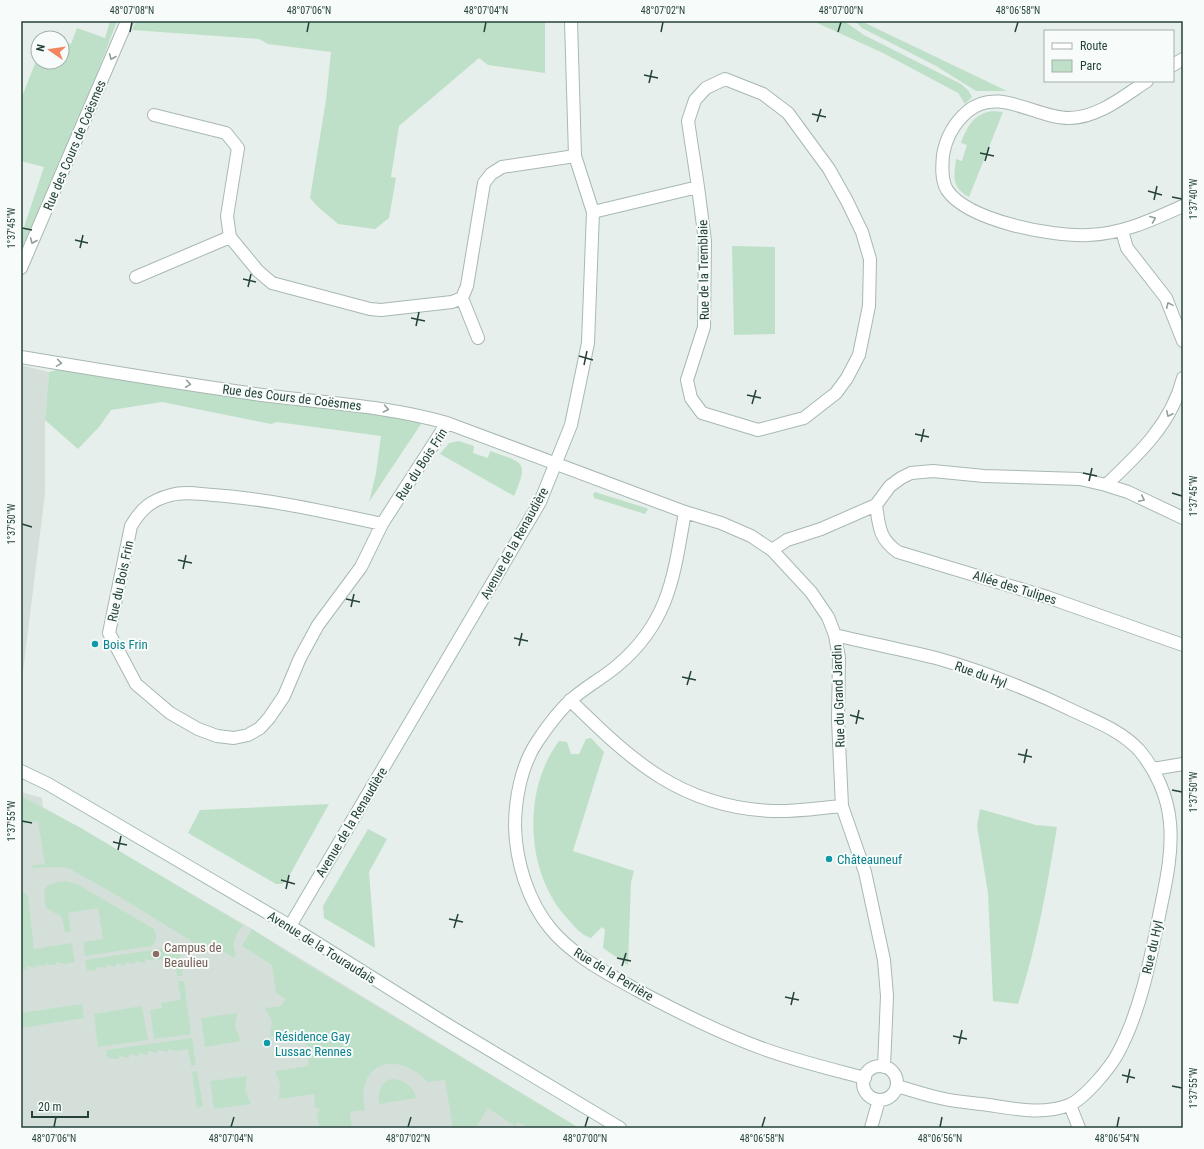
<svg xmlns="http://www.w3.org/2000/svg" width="1204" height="1149" viewBox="0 0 1204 1149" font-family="'Roboto Condensed',sans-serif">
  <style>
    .built { fill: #d4dfda }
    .green { fill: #bfe0c8 }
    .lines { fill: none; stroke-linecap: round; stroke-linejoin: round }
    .street-casing { stroke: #a8b8b2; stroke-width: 14 }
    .secondary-casing { stroke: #a4bbb3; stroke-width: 14 }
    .street { stroke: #fff; stroke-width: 12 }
    .secondary { stroke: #fff; stroke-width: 12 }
    .oneway { stroke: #92a09c }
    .ticks { fill: none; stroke: #24423a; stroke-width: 1.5 }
    .culture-dot { fill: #0f9aa8; stroke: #f7fbf9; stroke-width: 1.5 }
    .education-dot { fill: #8d6e63; stroke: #f7fbf9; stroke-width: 1.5 }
    .labels { text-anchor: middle; stroke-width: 4; stroke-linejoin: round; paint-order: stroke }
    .street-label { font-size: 13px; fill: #24423a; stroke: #f7fbf9 }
    .culture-label { font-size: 13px; fill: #0d838f; stroke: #f7fbf9; text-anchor: start }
    .education-label { font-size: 13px; fill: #785e54; stroke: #f7fbf9; text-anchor: start }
    .neatline { fill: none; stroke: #24423a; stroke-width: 1.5 }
    .ticks-label { font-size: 10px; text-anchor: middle; fill: #24423a }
  </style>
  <rect width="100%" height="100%" fill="#e6efeb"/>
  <!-- built -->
  <path class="built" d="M21 365 49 372 45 420V493L21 688Z
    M21 792 42 798 43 807 252 929 579 1128H21Z"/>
  <!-- green -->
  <path class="green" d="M110 21H117L89 96 21 250V236L44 167 21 161V106L23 102 21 99 38 56V62H62V50L65 51 68 43 71 44 77 28 105 38Z
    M136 21H545V73L488 65 479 58 399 126 391 177 396 178 389 218 375 229 338 224 317 206 310 198 326 100 331 52 268 44 259 39 132 30Z
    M844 21 864 35 961 84 968 90 972 97 965 104 958 93 883 53 815 22Z
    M855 21H861L1007 91H976L936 66 862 28Z
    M992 111 1003 112 969 197C951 187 954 177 956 159L962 161 967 145 961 143C967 126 974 114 992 111Z
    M732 246 775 247V334L734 335Z
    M60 369 413 419 421 424 369 502 376 473 381 436 277 422 271 424 162 402 111 410 99 427 78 449 45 420 49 372Z
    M459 441 474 446 473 453 488 458 490 451C524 463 529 461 514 496L440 454 449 443Z
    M595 492 646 508 648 509 645 514 594 498 593 494Z
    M591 738 604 752 573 851 634 871 631 882 628 965 603 948 605 930 602 927 591 938C581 935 575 927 568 919 525 874 522 790 559 741L567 742 571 754H579L586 739Z
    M21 796 81 828 243 925C237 934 230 943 236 953L234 958 219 949 201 947 115 894 68 868 58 867 32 868 31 866 45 864 38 821 21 824Z
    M329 804 287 880 282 884H276L188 833 200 810Z
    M980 809 1036 825 1057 827C1047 887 1037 946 1018 1004L993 1001 988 893 977 826Z
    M368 829 387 839 369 872 375 948 324 918 323 906Z
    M67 881 77 884 154 929C157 935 157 941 152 946L85 956 83 942 103 939 98 908 68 913 71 932H65L62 917 46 908C42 885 44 884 67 881Z
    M21 890 28 896 34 949 72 943 75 962 65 964 56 962V965L46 964V966L36 965 37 968 26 966 27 970 21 969Z
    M252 929 298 959 579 1128H529L518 1122 515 1126 488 1108 476 1128H453L445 1080 427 1082C410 1060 371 1054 364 1088 362 1095 364 1103 365 1110L350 1112 352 1128H319L317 1114 320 1110 315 1107 314 1094 279 1099 280 1084 275 1071 309 1066 307 1052 310 1047 306 1045 304 1032 270 1037 272 1021 265 1008 281 1006 286 999 276 993 272 965 242 946Z
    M179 946 183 976H177L175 958 164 960 154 958V961L145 959V963L135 961V964L125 962V966L116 963V967L106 965V968L96 967V970L87 971 85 960Z
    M178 981H184L191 1034 154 1039 150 1010 162 1008 161 1003 181 1000Z
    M82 1004 84 1018 21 1028V1013Z
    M142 1006 148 1040 98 1047 94 1014Z
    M237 1013 235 1027 241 1041 205 1047 201 1018Z
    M192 1038 196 1065 191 1066 188 1049 177 1051 168 1049V1052L158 1050V1053L148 1051V1055L139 1053V1056L129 1054V1058L119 1056V1059L107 1058 106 1050Z
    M197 1071 203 1106 197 1108 192 1072Z
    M247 1076 245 1090 251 1104 214 1109 210 1081Z
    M391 1079C403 1079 414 1086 416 1098L379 1104C378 1092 380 1083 391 1079Z"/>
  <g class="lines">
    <!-- street casing -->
    <g class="street-casing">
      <path id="street" d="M1173 65 1183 59
        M1147 81C1124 96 1098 118 1069 118 1035 118 999 86 968 111 954 123 946 137 943 155 942 166 941 180 947 190 968 221 1053 237 1088 235 1122 234 1152 220 1183 206
        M154 115 226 133 238 148 227 216 230 237 258 271 272 283 370 309 381 310 452 302 462 298 467 286 484 183 491 174 502 167 575 156
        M593 212 698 187 688 121 695 100 706 88 725 79 763 94 788 113 829 169 847 201 862 232 870 259 869 306 859 355 847 378 836 393 804 418 758 430 702 413 691 398 687 380 704 327 705 241 698 187
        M1122 231 1127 248 1166 298 1183 341
        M21 268 127 21
        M136 277 230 237
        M462 298 478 338
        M21 357C99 370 177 383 255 394 320 403 384 405 447 423L685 512 721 523 751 536 772 550 811 592 828 617 835 635 839 658 838 720 842 806 865 872 884 960 887 996 884 1067
        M1106 485C1139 454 1172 423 1183 378
        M876 505C879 526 879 539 898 552L1047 597 1183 645
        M685 512C674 574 670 621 618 665 603 678 585 687 571 700 560 710 545 730 537 742 521 766 515 799 515 827 516 862 528 901 550 928 572 955 605 972 635 989 676 1011 719 1033 764 1049 797 1061 831 1069 865 1078
        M382 524C327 512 270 499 213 495 199 494 184 491 171 495 151 500 141 509 131 526L109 633 136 684 170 713 198 729 217 736 234 738 248 735 260 728 269 718 284 696 300 658 318 625 361 567 382 524 447 423
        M772 550 787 540 821 529 876 505 890 486 901 478 911 473 933 471 984 476 1080 479 1106 485 1128 492 1183 518
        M835 635C869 643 903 650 936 658 982 671 1035 692 1078 713 1100 723 1122 732 1139 750 1156 770 1168 797 1170 823 1173 854 1165 886 1159 916 1150 962 1140 1012 1118 1053 1110 1068 1084 1099 1069 1105 1043 1115 1015 1109 989 1105 973 1103 956 1102 940 1098 926 1095 911 1090 897 1086
        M570 700C632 761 681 807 772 811 795 812 819 808 842 806
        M1153 769 1183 764
        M863 1083a17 17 0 1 1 34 0a17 17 0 1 1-34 0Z
        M1070 1105 1079 1128
        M871 1128 879 1100"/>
    </g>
    <!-- secondary casing -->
    <g class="secondary-casing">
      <path id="secondary" d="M21 771 48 784 290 926 443 1022 620 1128
        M290 926 540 502 571 425 588 343 593 212 575 156 571 21"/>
    </g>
    <!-- street -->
    <use href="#street" class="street"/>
    <!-- secondary -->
    <use href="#secondary" class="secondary"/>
  </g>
  <!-- one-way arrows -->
  <defs><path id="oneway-chevron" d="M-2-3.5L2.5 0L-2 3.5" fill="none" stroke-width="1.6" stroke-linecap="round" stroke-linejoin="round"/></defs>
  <g class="oneway">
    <use href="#oneway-chevron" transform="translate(112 57) rotate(113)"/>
    <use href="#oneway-chevron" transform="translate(1153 219) rotate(-22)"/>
    <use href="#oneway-chevron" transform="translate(33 241) rotate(113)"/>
    <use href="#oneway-chevron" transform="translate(1169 305) rotate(-114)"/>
    <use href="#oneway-chevron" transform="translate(59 363) rotate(9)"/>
    <use href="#oneway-chevron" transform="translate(188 384) rotate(8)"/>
    <use href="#oneway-chevron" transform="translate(386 409) rotate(11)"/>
    <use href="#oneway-chevron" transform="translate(1169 414) rotate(116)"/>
    <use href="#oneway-chevron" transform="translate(1142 499) rotate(25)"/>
  </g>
  <!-- ticks -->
  <path class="ticks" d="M130 32 132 22M307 32 309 22M484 32 486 22M661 32 663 22M838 32 841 22M1015 32 1018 22M644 75 658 78M649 83 652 70M812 114 826 117M817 122 821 109M980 153 994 156M985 161 989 147M1148 191 1162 195M1172 197 1182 199M1154 200 1157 186M22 228 32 230M75 240 88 243M80 248 83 235M243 279 256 282M248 287 251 274M411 318 425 321M416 326 419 312M579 356 593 360M584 365 587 351M747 395 761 398M752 404 756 390M915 434 929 437M921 442 924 429M1083 473 1097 476M1089 481 1092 468M1172 493 1182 496M22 524 32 527M178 560 192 563M183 569 186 555M346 599 360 602M351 607 354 594M514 638 528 641M519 646 522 633M682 677 696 680M687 685 691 671M850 715 864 719M856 724 859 710M1018 754 1032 757M1024 763 1027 749M1172 790 1182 792M22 821 32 823M113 842 127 845M118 850 121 836M281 880 295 884M286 889 289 875M449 919 463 922M454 928 458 914M617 958 631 961M622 966 626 953M785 997 799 1000M791 1005 794 992M953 1036 967 1039M959 1044 962 1030M1122 1075 1135 1078M1127 1083 1130 1069M1172 1086 1182 1088M54 1127 56 1117M231 1127 234 1117M408 1127 411 1117M585 1127 588 1117M762 1127 765 1117M940 1127 942 1117M1117 1127 1119 1117"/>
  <!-- markers -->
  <g class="culture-dot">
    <circle cx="95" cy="644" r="4"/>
    <circle cx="829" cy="859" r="4"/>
    <circle cx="267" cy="1043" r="4"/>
  </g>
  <circle class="education-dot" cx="156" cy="954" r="4"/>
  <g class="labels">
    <!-- street labels -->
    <g class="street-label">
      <text transform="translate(74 145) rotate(-67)" y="5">Rue des Cours de Coësmes</text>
      <text transform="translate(703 270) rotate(-91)" y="5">Rue de la Tremblaie</text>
      <text transform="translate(292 397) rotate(7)" y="5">Rue des Cours de Coësmes</text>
      <text transform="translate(421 464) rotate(-57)" y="5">Rue du Bois Frin</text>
      <text transform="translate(514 543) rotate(-61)" y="5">Avenue de la Renaudière</text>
      <text transform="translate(120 581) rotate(-78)" y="5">Rue du Bois Frin</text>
      <text transform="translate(1015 587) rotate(17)" y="5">Allée des Tulipes</text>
      <text transform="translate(981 674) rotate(20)" y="5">Rue du Hyl</text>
      <text transform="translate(838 696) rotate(-92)" y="5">Rue du Grand Jardin</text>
      <text transform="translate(351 822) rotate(-59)" y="5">Avenue de la Renaudière</text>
      <text transform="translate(322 947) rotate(32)" y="5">Avenue de la Touraudais</text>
      <text transform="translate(1152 947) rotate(-77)" y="5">Rue du Hyl</text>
      <text transform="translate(614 974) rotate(31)" y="5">Rue de la Perrière</text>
    </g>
    <!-- culture labels -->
    <g class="culture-label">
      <text x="103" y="649">Bois Frin</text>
      <text x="837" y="864">Châteauneuf</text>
      <text x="275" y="1041">Résidence Gay<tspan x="275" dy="15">Lussac Rennes</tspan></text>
    </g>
    <!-- education labels -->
    <g class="education-label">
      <text x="164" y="952">Campus de<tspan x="164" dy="15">Beaulieu</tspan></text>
    </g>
  </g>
  <!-- border -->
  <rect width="1204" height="1149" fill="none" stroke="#f7fbf9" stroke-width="44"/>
  <!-- legend -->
  <rect x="1044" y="30" width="130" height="52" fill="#f7fbf9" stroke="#a3b1ad"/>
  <rect x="1052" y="43" width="20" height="6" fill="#ffffff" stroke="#a3b1ad"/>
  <text x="1080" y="50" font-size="12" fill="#24423a">Route</text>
  <rect x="1052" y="60" width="20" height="12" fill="#bfe0c8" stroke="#a3b1ad"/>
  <text x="1080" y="70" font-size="12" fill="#24423a">Parc</text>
  <!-- north arrow -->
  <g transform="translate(50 50) rotate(283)"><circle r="19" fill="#f7fbf9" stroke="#a3b1ad"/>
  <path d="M0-3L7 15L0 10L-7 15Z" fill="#f4845f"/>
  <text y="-6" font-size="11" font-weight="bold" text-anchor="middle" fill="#24423a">N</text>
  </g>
  <!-- scale -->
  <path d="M32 1111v6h56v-6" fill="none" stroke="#24423a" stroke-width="2"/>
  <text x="38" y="1111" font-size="12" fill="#24423a" stroke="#f7fbf9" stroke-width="3" paint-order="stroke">20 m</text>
  <rect x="22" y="22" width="1160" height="1105" class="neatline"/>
  <g class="ticks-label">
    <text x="132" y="14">48°07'08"N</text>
    <text x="309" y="14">48°07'06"N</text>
    <text x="486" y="14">48°07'04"N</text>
    <text x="663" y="14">48°07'02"N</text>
    <text x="841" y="14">48°07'00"N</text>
    <text x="1018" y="14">48°06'58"N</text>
    <text transform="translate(1193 199) rotate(-90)" y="4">1°37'40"W</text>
    <text transform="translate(11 228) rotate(-90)" y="4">1°37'45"W</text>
    <text transform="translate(1193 496) rotate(-90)" y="4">1°37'45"W</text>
    <text transform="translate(11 524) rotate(-90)" y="4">1°37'50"W</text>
    <text transform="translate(1193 792) rotate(-90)" y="4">1°37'50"W</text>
    <text transform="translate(11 821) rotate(-90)" y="4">1°37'55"W</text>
    <text transform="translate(1193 1088) rotate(-90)" y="4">1°37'55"W</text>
    <text x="54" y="1142">48°07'06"N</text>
    <text x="231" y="1142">48°07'04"N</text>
    <text x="408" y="1142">48°07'02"N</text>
    <text x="585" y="1142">48°07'00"N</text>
    <text x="762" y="1142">48°06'58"N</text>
    <text x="940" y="1142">48°06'56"N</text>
    <text x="1117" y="1142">48°06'54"N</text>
  </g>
</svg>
